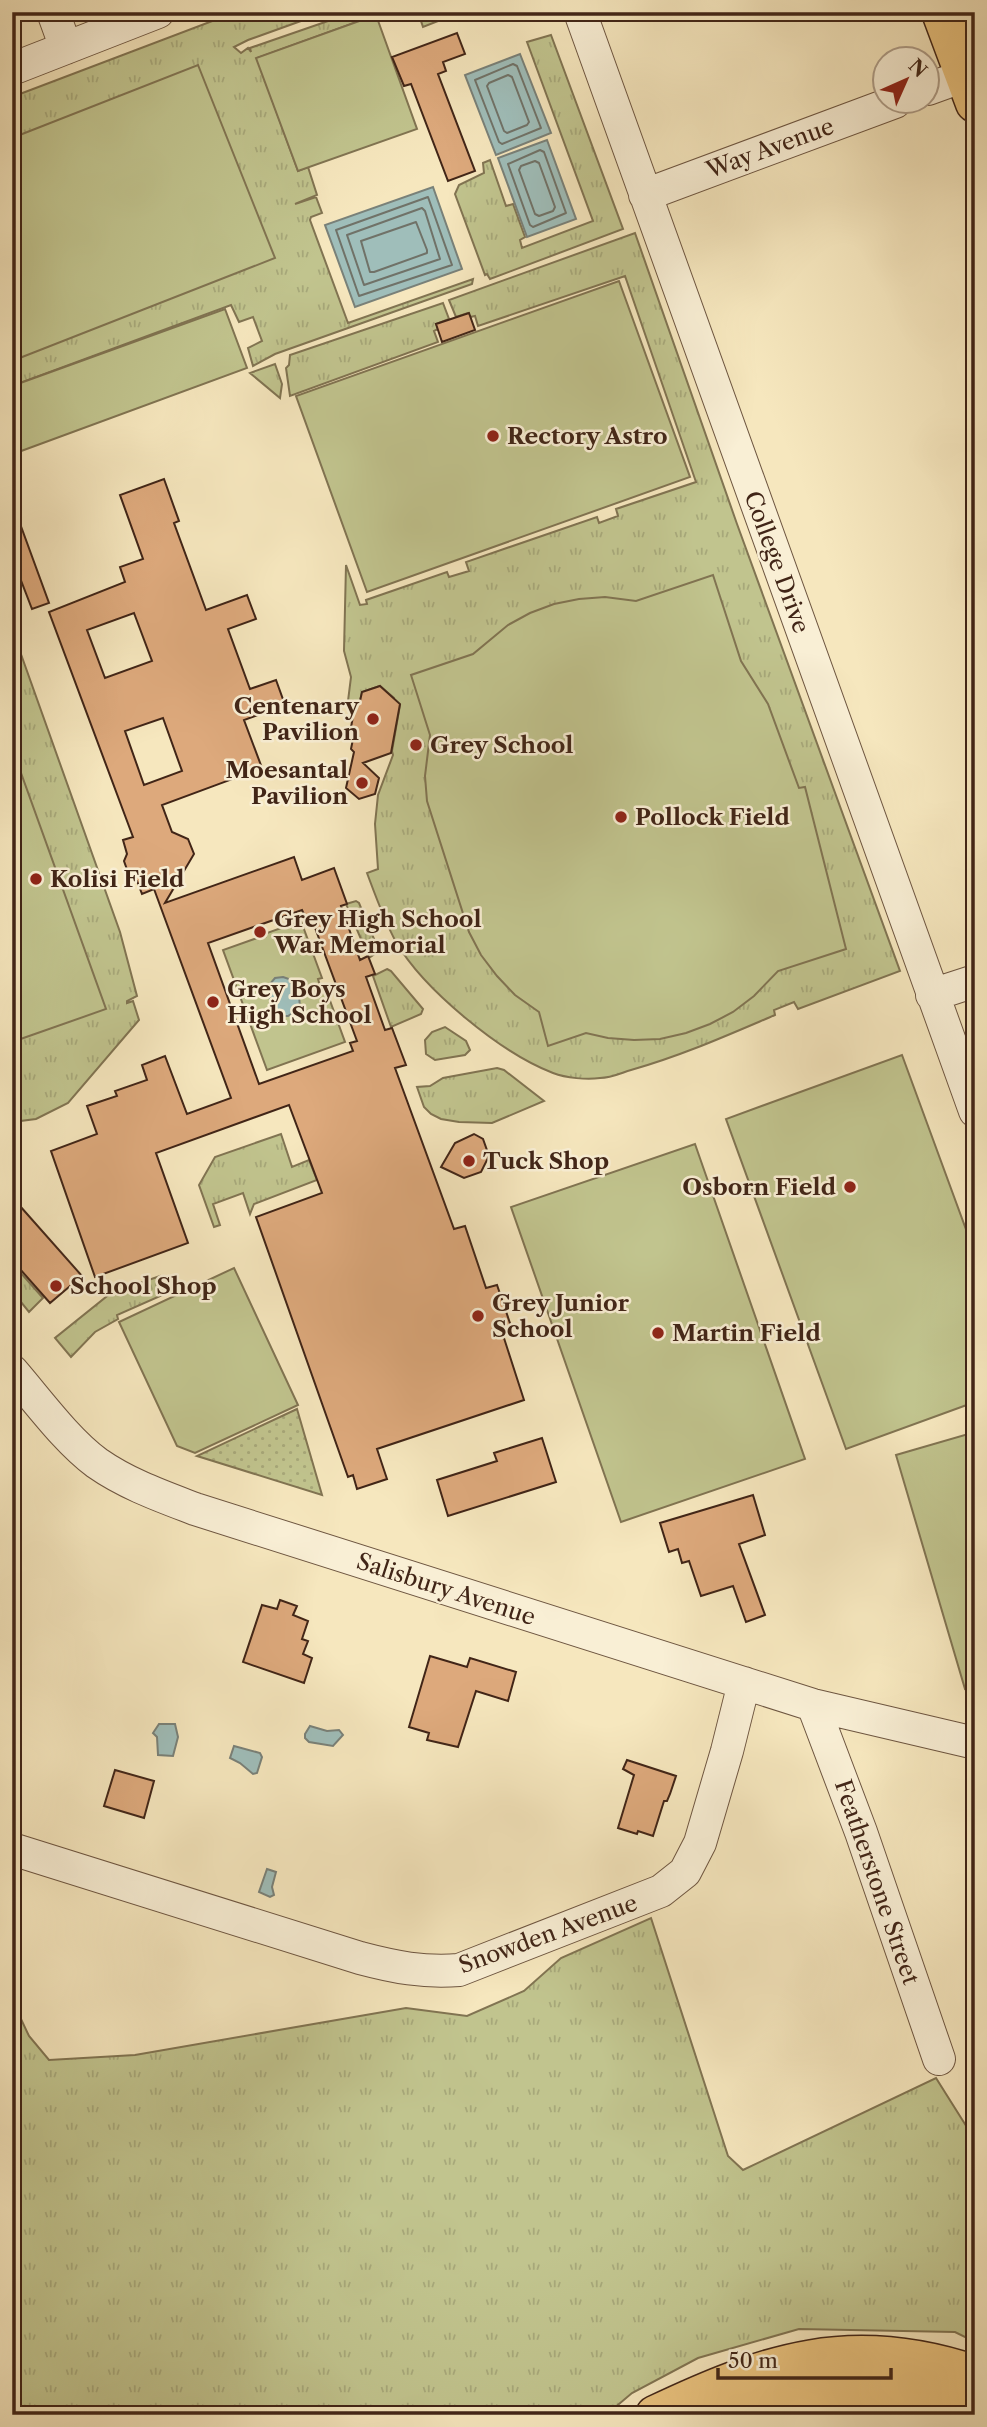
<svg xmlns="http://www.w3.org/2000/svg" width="987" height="2427" viewBox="0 0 987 2427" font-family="'Libre Caslon Text',serif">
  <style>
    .grass { fill: url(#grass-tufts); stroke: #817452; stroke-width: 2 }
    .park { fill: url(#park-dots); stroke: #817452; stroke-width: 2 }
    .garden { fill: #c1c48e; stroke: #817452; stroke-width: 2 }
    .water { fill: #9fbeba; stroke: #798179; stroke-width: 2 }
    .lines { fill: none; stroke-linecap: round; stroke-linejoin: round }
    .shore { stroke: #707268; stroke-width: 2 }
    .building { fill: #dda97c; stroke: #412517; stroke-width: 2; fill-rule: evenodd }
    .minor-casing { stroke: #6e5641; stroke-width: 34 }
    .major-casing { stroke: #412517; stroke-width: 41 }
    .minor { stroke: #f9efd5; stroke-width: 32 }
    .major { stroke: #ebc47f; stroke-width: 38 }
    .poi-dot { fill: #8f2418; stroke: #f9efd5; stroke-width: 2.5 }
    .labels { text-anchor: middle; stroke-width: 5; stroke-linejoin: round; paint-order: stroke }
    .street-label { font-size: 23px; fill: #412517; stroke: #f9efd5 }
    .poi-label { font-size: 23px; font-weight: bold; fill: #412517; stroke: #f9efd5; text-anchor: start }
  </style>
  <defs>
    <pattern id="grass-tufts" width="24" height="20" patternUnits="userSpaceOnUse" patternTransform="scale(1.75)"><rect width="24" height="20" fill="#c1c48e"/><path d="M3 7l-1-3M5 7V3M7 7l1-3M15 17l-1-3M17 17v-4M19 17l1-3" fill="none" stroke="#a7a87a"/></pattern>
    <pattern id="park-dots" width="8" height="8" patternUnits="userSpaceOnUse" patternTransform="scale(1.75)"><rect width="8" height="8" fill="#c1c48e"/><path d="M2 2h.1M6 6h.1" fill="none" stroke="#a7a87a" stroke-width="1.8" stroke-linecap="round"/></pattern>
  </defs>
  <rect width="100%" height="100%" fill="#f6e7be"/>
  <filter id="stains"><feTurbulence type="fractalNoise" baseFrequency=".00286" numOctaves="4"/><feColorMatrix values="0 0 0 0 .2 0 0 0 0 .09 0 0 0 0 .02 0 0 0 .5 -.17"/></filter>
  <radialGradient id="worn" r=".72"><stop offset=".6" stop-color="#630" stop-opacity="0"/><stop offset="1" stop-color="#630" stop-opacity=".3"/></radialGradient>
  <!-- grass -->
  <path class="grass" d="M236 12H326L248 40 234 47 241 53 248 48 251 52 250 48 354 12H374L376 15 257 58 298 171 308 167 317 195 295 204 316 197 322 213 311 217 310 220 348 323 473 279 472 284 275 354 253 366 248 348 262 341 253 317 239 322 231 305 12 386V97Z
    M551 35 623 229 490 279 487 274 485 275 455 194 459 185 484 173 483 163 490 160 506 206 513 204 525 237 520 240 522 248 593 221 527 42Z
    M635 233 737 524 900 971 798 1009 794 1002 774 1010 775 1015C728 1035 681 1056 631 1070 621 1073 611 1078 600 1078 587 1080 566 1078 553 1073 501 1053 424 990 396 942 384 920 376 897 367 873L378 869 375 824 378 795 393 755 392 751 400 705 394 703V698L380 686 362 692 360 701H348L351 677 344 651 346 565 360 605 367 604 366 600 447 572 449 577 469 571 466 562 597 517 599 523 618 516 616 509 696 482 625 276 478 326 475 316 470 317 468 313 456 317 449 300Z
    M443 303 449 319 436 324 438 329 434 331 438 342 290 396 286 368 289 365 290 355Z
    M275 364 282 384 280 398 250 373Z
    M12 629 120 932 137 996 127 1001V1003L133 1001 139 1020 68 1103 36 1119 12 1122Z
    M356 901 359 903 379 951 369 958 346 904Z
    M387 969 391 971 423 1009 421 1014 391 1027 373 976Z
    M445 1027 466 1041 470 1050 465 1055 435 1060 426 1054 425 1040 432 1032Z
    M497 1068 504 1070 544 1101 492 1123 459 1122 441 1119 431 1114 424 1107 417 1087 430 1086 443 1078Z
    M281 1134 292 1167 309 1160 317 1180 254 1204 250 1214 243 1193 213 1204 220 1225 214 1227 199 1185 215 1157Z
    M12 1263 43 1298 29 1312 12 1291Z
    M160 1276 167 1293 117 1315 118 1319 95 1332 71 1357 55 1338 111 1293Z
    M651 1918 728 2156 743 2170 936 2078 975 2140V2342L955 2332 799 2329 698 2358 632 2393 606 2415H12V2000L29 2036 49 2060 135 2055 406 2008 467 2016 524 1991 561 1958Z"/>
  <!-- park -->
  <path class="park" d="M297 1409 322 1495 197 1456Z"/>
  <!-- garden -->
  <path class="garden" d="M418 12H461L423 27Z
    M376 15 417 129 298 171 256 58Z
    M198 65 275 258 12 361V138Z
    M619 281 690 477 367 592 296 396Z
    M225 309 247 368 13 454 12 386Z
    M713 575 741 661 768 704 799 788 805 787 846 949 778 971 754 996 733 1012 710 1024 686 1033 660 1039 634 1040 608 1038 586 1033 548 1046 539 1012 515 995 497 976 481 955 469 932 427 801 425 776 430 735 411 675 473 654 508 625 530 613 554 604 579 599 605 597 636 601Z
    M12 748 106 1009 12 1042Z
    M301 921 322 978 318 979 321 989 325 987 345 1042 267 1070 223 950 260 937H265L264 934Z
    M902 1055 975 1254V1402L846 1449 726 1119Z
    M695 1144 805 1459 621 1522 511 1207Z
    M234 1268 298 1405 195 1453 177 1446 119 1322Z
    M975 1432V1686L965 1689 896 1455Z"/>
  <!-- water -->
  <path class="water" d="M520 54 551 133 496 155 465 75Z
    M547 140 576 219 527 237 498 158Z
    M433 187 462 269 355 307 325 225Z
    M283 977 289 979 299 995 300 1008 288 1016H279L270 1002 269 985 275 978Z
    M159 1724H175L178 1737 173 1756 158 1755 157 1737 153 1733Z
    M310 1726 327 1731 339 1730 343 1735 333 1746 309 1742 305 1738V1734Z
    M234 1746 260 1753 262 1757 257 1773 253 1774 240 1763 230 1758Z
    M267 1869 276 1872 272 1887 274 1895 270 1897 259 1892Z"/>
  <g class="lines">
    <!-- shore -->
    <path class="shore" d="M513 64 517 66 541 128 502 144 499 142 475 80Z
      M508 75 512 77 529 122 527 125 507 133 504 131 487 86 489 83Z
      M540 150 544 152 566 213 533 227 530 225 508 164Z
      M535 161 539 163 555 207 553 211 539 216 535 214 519 170 521 166Z
      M428 197 452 265 359 296 336 230Z
      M422 208 425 211 440 259 364 285 347 235Z
      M416 222 427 250V253L374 272H370L361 241Z"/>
  </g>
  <!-- building -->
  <path class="building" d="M457 33 465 54 443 62 446 71 438 74 475 171 448 181 411 84 404 86 392 57Z
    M469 313 475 330 442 342 436 324Z
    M164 479 179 521 174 523 206 610 247 595 256 619 228 629 250 689 276 680 285 705 244 720 262 768 162 805 172 832 188 839 194 854 165 903 294 857 302 880 334 868 347 904 341 906 360 960 368 956 375 974 366 977 385 1030 392 1028 406 1065 395 1068 454 1229 465 1226 486 1288 497 1285 513 1332 503 1335 524 1400 377 1449 387 1479 357 1489 353 1475 348 1477 256 1217 322 1193 289 1105 156 1153 188 1243 95 1277 51 1151 97 1134 87 1106 117 1096 115 1091 147 1080 142 1065 165 1056 187 1114 231 1098 154 889 142 894 137 881 130 878 124 861 127 854 123 840 133 837 49 612 125 582 120 567 143 559 120 495ZM134 613 152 661 105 678 87 630ZM163 718 182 771 144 785 125 731ZM302 910 306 919 311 917 357 1041 350 1043 353 1051 259 1084 208 943Z
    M12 510H15L49 603 32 609 12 557Z
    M380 686 400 704 391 753 363 763 379 778 375 794 359 799 346 788 354 752 351 749 353 739H349L353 716 356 701H360L362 692Z
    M474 1134 483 1139 489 1156 481 1172 464 1178 441 1167 455 1143Z
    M12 1197 82 1276 50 1303 12 1260Z
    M542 1438 556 1482 448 1516 437 1480 497 1461 494 1453Z
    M753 1495 765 1535 739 1544 765 1615 746 1622 733 1586 701 1596 689 1561 682 1563 678 1549 669 1552 660 1523Z
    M280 1600 297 1606 293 1615 308 1621 302 1639 308 1641 303 1654 312 1658 304 1683 243 1662 262 1605 277 1609Z
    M430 1656 467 1667 470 1658 516 1672 508 1701 476 1691 458 1747 427 1740 429 1733 409 1727Z
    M627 1760 676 1776 670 1794 667 1801H664L653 1836 638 1831 637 1834 618 1828 634 1775 623 1769Z
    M115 1770 154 1781 144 1818 104 1806Z"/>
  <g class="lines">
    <!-- minor casing -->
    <g class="minor-casing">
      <path id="minor" d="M53 12 66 48
        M580 12 975 1111
        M12 69 158 12
        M928 89 975 72
        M645 195 895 102
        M932 995 975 981
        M12 1371C38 1401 66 1440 97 1463 127 1484 161 1496 195 1509L813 1705 975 1743
        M813 1705 861 1832 939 2059
        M12 1849 360 1958C394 1967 424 1973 459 1970L661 1891 685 1872 700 1843 727 1751 744 1683"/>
    </g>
    <!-- major casing -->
    <g class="major-casing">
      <path id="major" d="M941 12 975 103
        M655 2415C767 2362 852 2333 975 2375
        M726 2415C804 2380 893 2385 975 2404"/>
    </g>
    <!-- minor -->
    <use href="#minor" class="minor"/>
    <!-- major -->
    <use href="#major" class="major"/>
  </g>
  <!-- markers -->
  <g class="poi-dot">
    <circle cx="493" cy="436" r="7"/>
    <circle cx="373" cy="719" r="7"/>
    <circle cx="416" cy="745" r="7"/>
    <circle cx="362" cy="783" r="7"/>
    <circle cx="621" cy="817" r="7"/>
    <circle cx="36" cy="879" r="7"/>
    <circle cx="260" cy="932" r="7"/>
    <circle cx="213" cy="1002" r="7"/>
    <circle cx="469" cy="1161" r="7"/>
    <circle cx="850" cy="1187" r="7"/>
    <circle cx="56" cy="1286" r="7"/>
    <circle cx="478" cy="1316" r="7"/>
    <circle cx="658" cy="1333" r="7"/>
  </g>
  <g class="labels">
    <!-- street labels -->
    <g class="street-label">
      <text transform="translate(770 148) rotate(-20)" y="8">Way Avenue</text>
      <text transform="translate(777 562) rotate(70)" y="8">College Drive</text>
      <text transform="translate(446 1589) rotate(18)" y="8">Salisbury Avenue</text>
      <text transform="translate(877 1882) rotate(71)" y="8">Featherstone Street</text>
      <text transform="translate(548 1934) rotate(-20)" y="8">Snowden Avenue</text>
    </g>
    <!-- poi labels -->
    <g class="poi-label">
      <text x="507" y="444">Rectory Astro</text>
      <text x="359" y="714" text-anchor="end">Centenary<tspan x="359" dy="26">Pavilion</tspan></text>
      <text x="430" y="753">Grey School</text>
      <text x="348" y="778" text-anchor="end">Moesantal<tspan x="348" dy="26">Pavilion</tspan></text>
      <text x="635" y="825">Pollock Field</text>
      <text x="50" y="887">Kolisi Field</text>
      <text x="274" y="927">Grey High School<tspan x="274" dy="26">War Memorial</tspan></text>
      <text x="227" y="997">Grey Boys<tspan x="227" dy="26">High School</tspan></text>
      <text x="483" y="1169">Tuck Shop</text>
      <text x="836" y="1195" text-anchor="end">Osborn Field</text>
      <text x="70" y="1294">School Shop</text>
      <text x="492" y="1311">Grey Junior<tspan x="492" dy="26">School</tspan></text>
      <text x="672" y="1341">Martin Field</text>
    </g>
  </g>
  <!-- margin -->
  <rect width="987" height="2427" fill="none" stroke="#f6e7be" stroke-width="42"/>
  <rect x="14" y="14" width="959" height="2399" fill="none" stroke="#412517" stroke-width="3.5"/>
  <rect x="21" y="21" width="945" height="2385" fill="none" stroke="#412517" stroke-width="2"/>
  <!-- north arrow -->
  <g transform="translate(906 80) rotate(45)"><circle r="33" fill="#f9efd5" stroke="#af9e89" stroke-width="2"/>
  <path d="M0-5L12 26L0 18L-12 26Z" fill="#8f2418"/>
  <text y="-10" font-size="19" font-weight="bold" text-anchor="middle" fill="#412517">N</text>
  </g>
  <!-- scale -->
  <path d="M718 2368v10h173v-10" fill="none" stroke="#412517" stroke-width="3.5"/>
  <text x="728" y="2368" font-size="21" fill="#412517" stroke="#f9efd5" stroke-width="5" paint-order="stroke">50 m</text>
  <rect width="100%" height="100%" filter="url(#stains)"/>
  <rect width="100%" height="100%" fill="url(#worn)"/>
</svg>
